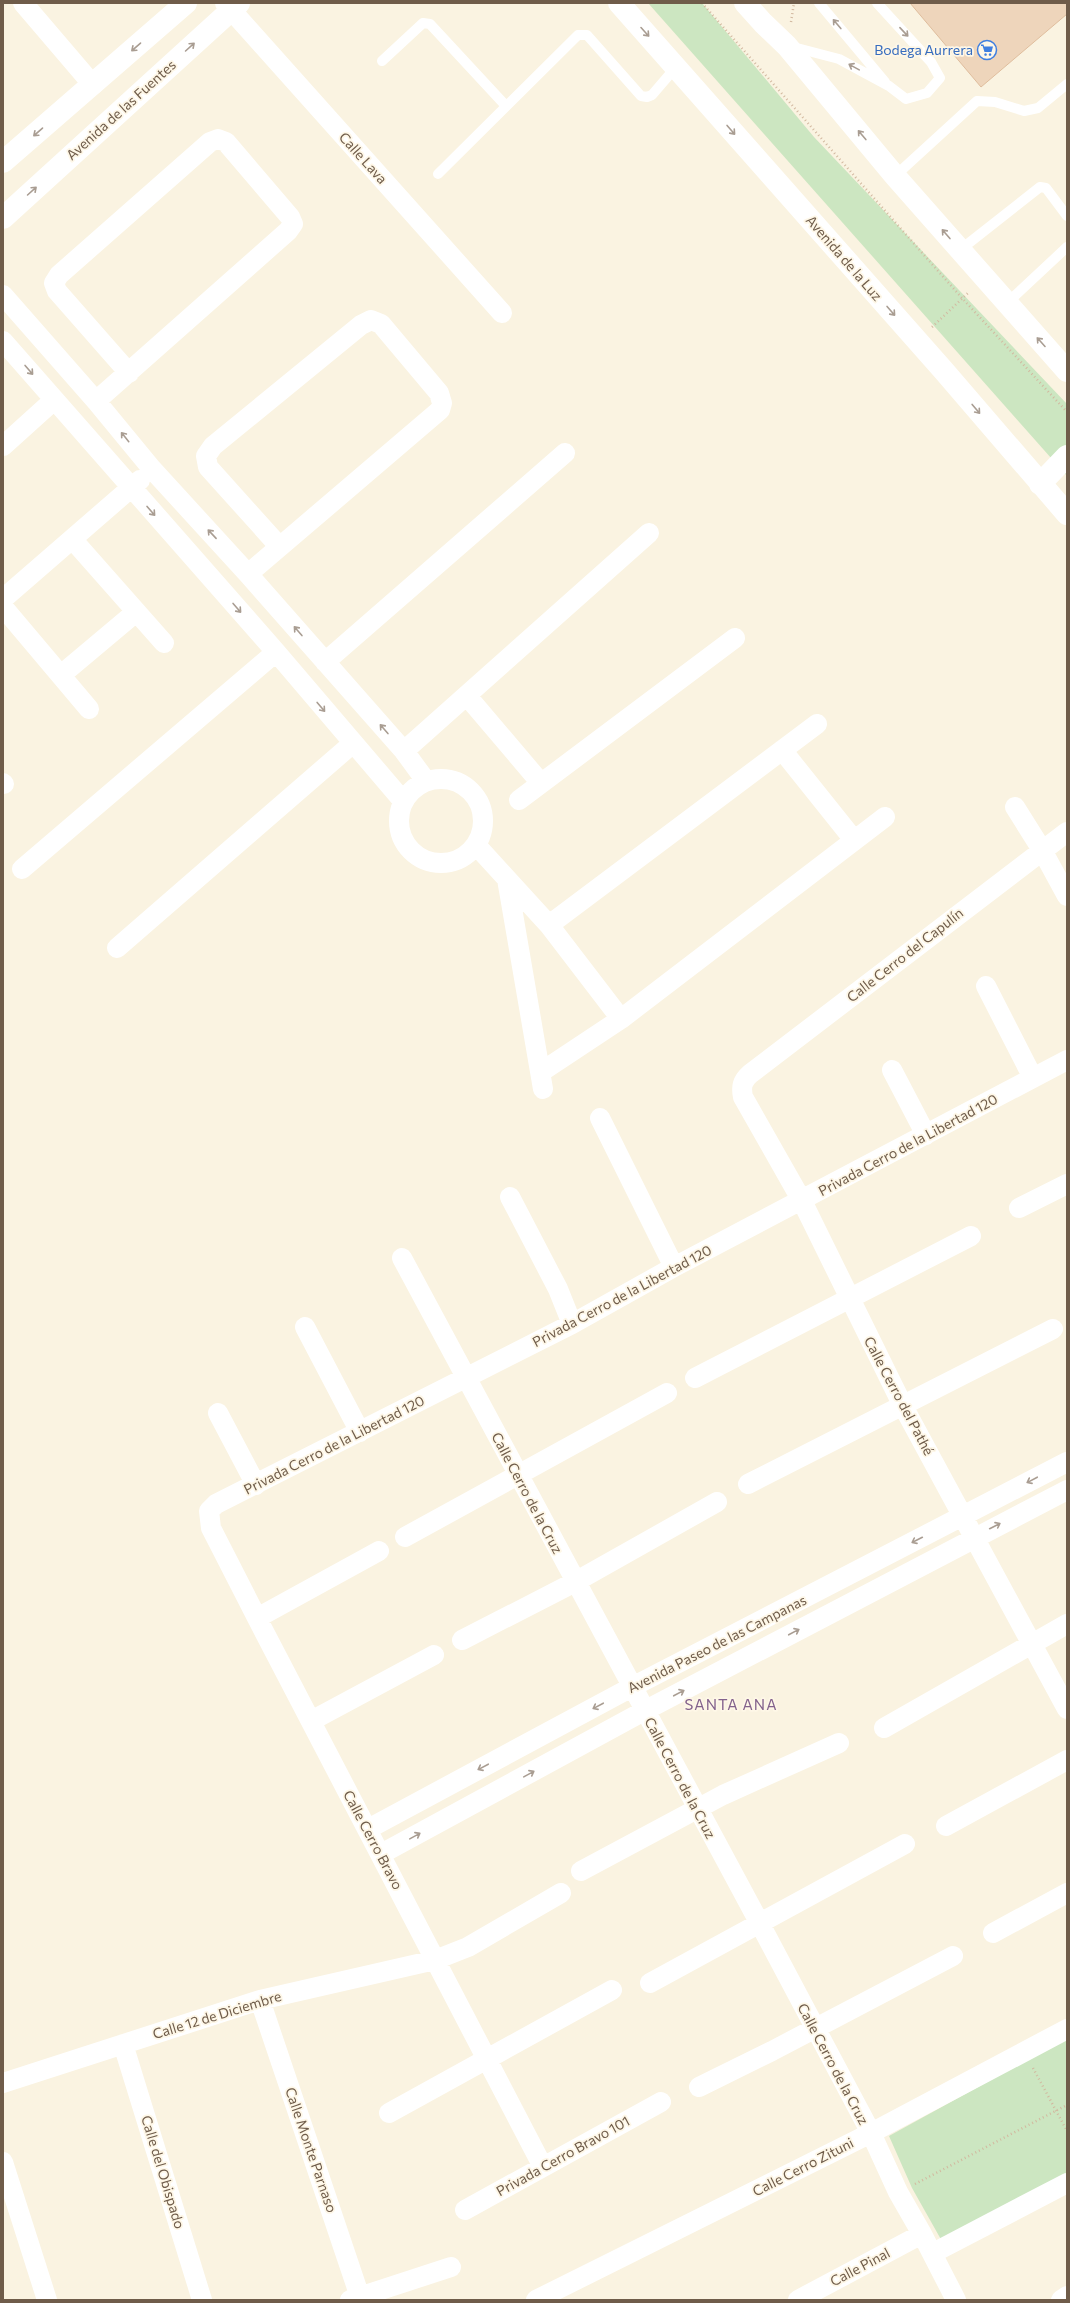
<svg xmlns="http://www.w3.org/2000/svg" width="1070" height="2303" viewBox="0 0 1070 2303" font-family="Commissioner,sans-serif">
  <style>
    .green { fill: #cce6c1 }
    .building { fill: #eed5bb; stroke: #dfbd9d }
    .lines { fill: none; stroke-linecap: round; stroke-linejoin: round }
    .path { stroke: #d2b89f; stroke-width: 2.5; stroke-dasharray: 1 3; stroke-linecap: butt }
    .service { stroke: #fff; stroke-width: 10 }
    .minor { stroke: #fff; stroke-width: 20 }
    .secondary { stroke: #fff; stroke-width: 22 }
    .oneway { stroke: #a99d92 }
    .labels { text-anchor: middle; stroke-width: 3.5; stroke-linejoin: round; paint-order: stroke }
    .shop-label { font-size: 14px; fill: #366cbe; stroke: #fef7e7; text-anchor: end }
    .street-label { font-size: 14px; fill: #6f5c4a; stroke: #fef7e7 }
    .neighbourhood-label { font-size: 15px; letter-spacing: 1px; fill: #83628c; stroke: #fef7e7 }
  </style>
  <rect width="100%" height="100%" fill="#faf3e1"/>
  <!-- green -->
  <path class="green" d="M648 3H702L814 137 1067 404V476Z
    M1067 2038V2179L943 2243 912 2188 889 2136Z"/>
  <!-- building -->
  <path class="building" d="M910 3H1067V14L981 87Z"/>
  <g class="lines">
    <!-- path -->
    <path class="path" d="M702 3 962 298 1067 412
      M791 22 794 3
      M932 327 969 292
      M1033 2068 1067 2131
      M915 2184 1067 2105"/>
    <!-- service -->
    <path class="service" d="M819 3 885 82
      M793 47 839 59 889 86 906 99 927 93 940 78 931 62 877 3
      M382 61 423 23 430 24 506 106
      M438 174 578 35H587L641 96 647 97 652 95 676 67
      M895 176 977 101 995 102 1024 111 1038 108 1067 84
      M960 250 1040 187 1046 188 1067 216
      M1006 304 1067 247"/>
    <!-- minor -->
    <path class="minor" d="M23 3 93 85
      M225 3 502 313
      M3 295 96 401 152 469 248 574 404 751 426 781
      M3 341 276 652 403 801
      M96 401 288 231 293 224 290 217 226 142 218 139 210 142 59 275 54 283 57 291 129 373
      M3 446 54 400
      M73 540 164 643
      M248 574 440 410 442 403 439 393 381 324 371 320 361 325 213 446 206 456 208 467 279 546
      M3 599 140 480
      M3 607 89 709
      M325 662 565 453
      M61 675 136 612
      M467 696 540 782
      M782 750 854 840
      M404 751 649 533
      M399 821a42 42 0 1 1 84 0a42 42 0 1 1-84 0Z
      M3 783 4 784
      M519 800 735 638
      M1015 807 1042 850 1067 896
      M1067 832 750 1074C742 1081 741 1087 743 1097L802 1201 903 1406 1067 1709
      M476 845 549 925 621 1019
      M22 869 276 652
      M507 879 543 1089
      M549 925 817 724
      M117 948 352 744
      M986 986 1033 1078
      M892 1070 926 1135
      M541 1072 621 1019 885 817
      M600 1118 674 1267
      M510 1197 558 1289 572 1324
      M1019 1208 1067 1184
      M402 1258 759 1922 871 2133 898 2192 922 2234 956 2300
      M305 1327 360 1432
      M695 1378 971 1236
      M218 1413 256 1485
      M748 1484 1053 1329
      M405 1537 667 1393
      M257 1618 379 1551
      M462 1640 575 1582 717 1502
      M311 1721 434 1655
      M884 1728 1067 1624
      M946 1826 1067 1760
      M368 1829 632 1687 1067 1462
      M381 1854 644 1711 1067 1490
      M581 1871 723 1795 839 1743
      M993 1933 1067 1893
      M650 1983 905 1844
      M260 2000 361 2300
      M123 2044 202 2300
      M3 2083 260 2000 435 1960 468 1947 561 1893
      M699 2087 772 2051 953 1956
      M389 2113 612 1990
      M3 2162 47 2300
      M543 2167 257 1618 211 1528 209 1511 216 1504 572 1324 674 1267 1067 1060
      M465 2210 661 2102
      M933 2253 1067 2183
      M350 2300 451 2267
      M536 2300 871 2133 1067 2029
      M798 2300 922 2234
      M1061 2300 1067 2296"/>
    <!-- secondary -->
    <path class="secondary" d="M619 3 944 371 1067 514
      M745 3 763 23 787 46 895 176 1067 371
      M3 162 186 3
      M3 218 239 3
      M1040 484 1067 456"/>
  </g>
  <!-- one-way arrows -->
  <defs><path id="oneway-shaft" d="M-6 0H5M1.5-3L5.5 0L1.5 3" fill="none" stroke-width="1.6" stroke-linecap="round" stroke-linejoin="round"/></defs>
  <g class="oneway">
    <use href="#oneway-shaft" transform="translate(837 24) rotate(-130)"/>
    <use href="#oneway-shaft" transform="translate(645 32) rotate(48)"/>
    <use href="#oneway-shaft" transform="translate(904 32) rotate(47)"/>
    <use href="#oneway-shaft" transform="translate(136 47) rotate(139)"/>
    <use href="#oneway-shaft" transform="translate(190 47) rotate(-42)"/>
    <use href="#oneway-shaft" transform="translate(854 67) rotate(-151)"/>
    <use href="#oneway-shaft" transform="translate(731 130) rotate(49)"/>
    <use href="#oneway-shaft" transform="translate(38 132) rotate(139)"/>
    <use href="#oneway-shaft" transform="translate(862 135) rotate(-130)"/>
    <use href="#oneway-shaft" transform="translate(32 191) rotate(-42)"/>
    <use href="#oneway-shaft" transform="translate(946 234) rotate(-131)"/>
    <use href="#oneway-shaft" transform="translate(891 311) rotate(49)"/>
    <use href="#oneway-shaft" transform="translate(1041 342) rotate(-132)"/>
    <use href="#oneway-shaft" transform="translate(29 370) rotate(49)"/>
    <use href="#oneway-shaft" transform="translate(976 409) rotate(50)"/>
    <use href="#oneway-shaft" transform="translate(125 437) rotate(-129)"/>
    <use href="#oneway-shaft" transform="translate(151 511) rotate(49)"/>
    <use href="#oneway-shaft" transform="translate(212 534) rotate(-133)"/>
    <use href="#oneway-shaft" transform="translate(237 608) rotate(49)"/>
    <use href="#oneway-shaft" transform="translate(298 631) rotate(-131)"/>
    <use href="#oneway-shaft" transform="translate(321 707) rotate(50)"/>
    <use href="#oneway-shaft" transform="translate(384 729) rotate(-131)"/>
    <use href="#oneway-shaft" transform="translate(1032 1480) rotate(152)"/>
    <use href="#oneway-shaft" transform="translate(995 1526) rotate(-27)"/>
    <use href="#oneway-shaft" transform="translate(917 1540) rotate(153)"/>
    <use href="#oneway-shaft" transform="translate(794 1632) rotate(-28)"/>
    <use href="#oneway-shaft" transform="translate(679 1693) rotate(-28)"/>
    <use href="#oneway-shaft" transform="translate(598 1706) rotate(152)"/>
    <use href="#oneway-shaft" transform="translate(483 1767) rotate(152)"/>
    <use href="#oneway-shaft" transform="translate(529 1774) rotate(-29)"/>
    <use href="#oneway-shaft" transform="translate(415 1836) rotate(-29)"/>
  </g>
  <!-- icons -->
  <defs>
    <g id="supermarket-ring" transform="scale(1)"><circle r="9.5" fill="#fef7e7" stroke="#3f7fe0" stroke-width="1.5"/><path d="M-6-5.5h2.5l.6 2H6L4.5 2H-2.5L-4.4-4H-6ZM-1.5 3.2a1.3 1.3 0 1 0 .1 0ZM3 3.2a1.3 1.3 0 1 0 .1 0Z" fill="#3f7fe0"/></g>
  </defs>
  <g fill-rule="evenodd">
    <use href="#supermarket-ring" x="987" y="50"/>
  </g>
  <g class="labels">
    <!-- shop labels -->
    <g class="shop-label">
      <text x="973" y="55">Bodega Aurrera</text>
    </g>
    <!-- street labels -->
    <g class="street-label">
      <text transform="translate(121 110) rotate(-42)" y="5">Avenida de las Fuentes</text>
      <text transform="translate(363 158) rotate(48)" y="5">Calle Lava</text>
      <text transform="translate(844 258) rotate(49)" y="5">Avenida de la Luz</text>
      <text transform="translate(905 955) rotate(-38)" y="5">Calle Cerro del Capulín</text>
      <text transform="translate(908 1145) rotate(-28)" y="5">Privada Cerro de la Libertad 120</text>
      <text transform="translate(622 1296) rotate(-28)" y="5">Privada Cerro de la Libertad 120</text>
      <text transform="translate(899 1396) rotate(62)" y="5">Calle Cerro del Pathé</text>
      <text transform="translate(334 1445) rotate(-27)" y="5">Privada Cerro de la Libertad 120</text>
      <text transform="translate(527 1493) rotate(62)" y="5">Calle Cerro de la Cruz</text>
      <text transform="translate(717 1644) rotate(-27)" y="5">Avenida Paseo de las Campanas</text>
      <text transform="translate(680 1778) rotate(62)" y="5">Calle Cerro de la Cruz</text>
      <text transform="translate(373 1840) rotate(62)" y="5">Calle Cerro Bravo</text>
      <text transform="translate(217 2015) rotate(-17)" y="5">Calle 12 de Diciembre</text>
      <text transform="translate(833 2064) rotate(62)" y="5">Calle Cerro de la Cruz</text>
      <text transform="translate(311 2150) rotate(71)" y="5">Calle Monte Parnaso</text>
      <text transform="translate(563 2156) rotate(-29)" y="5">Privada Cerro Bravo 101</text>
      <text transform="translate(803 2167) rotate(-27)" y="5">Calle Cerro Zituni</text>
      <text transform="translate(163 2172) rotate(73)" y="5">Calle del Obispado</text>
      <text transform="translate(860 2267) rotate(-28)" y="5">Calle Pinal</text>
    </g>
    <!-- neighbourhood labels -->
    <g class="neighbourhood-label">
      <text x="731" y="1710">SANTA ANA</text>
    </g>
  </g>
  <!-- border -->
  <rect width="1070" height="2303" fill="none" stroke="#6f5c4a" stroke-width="8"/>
</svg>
